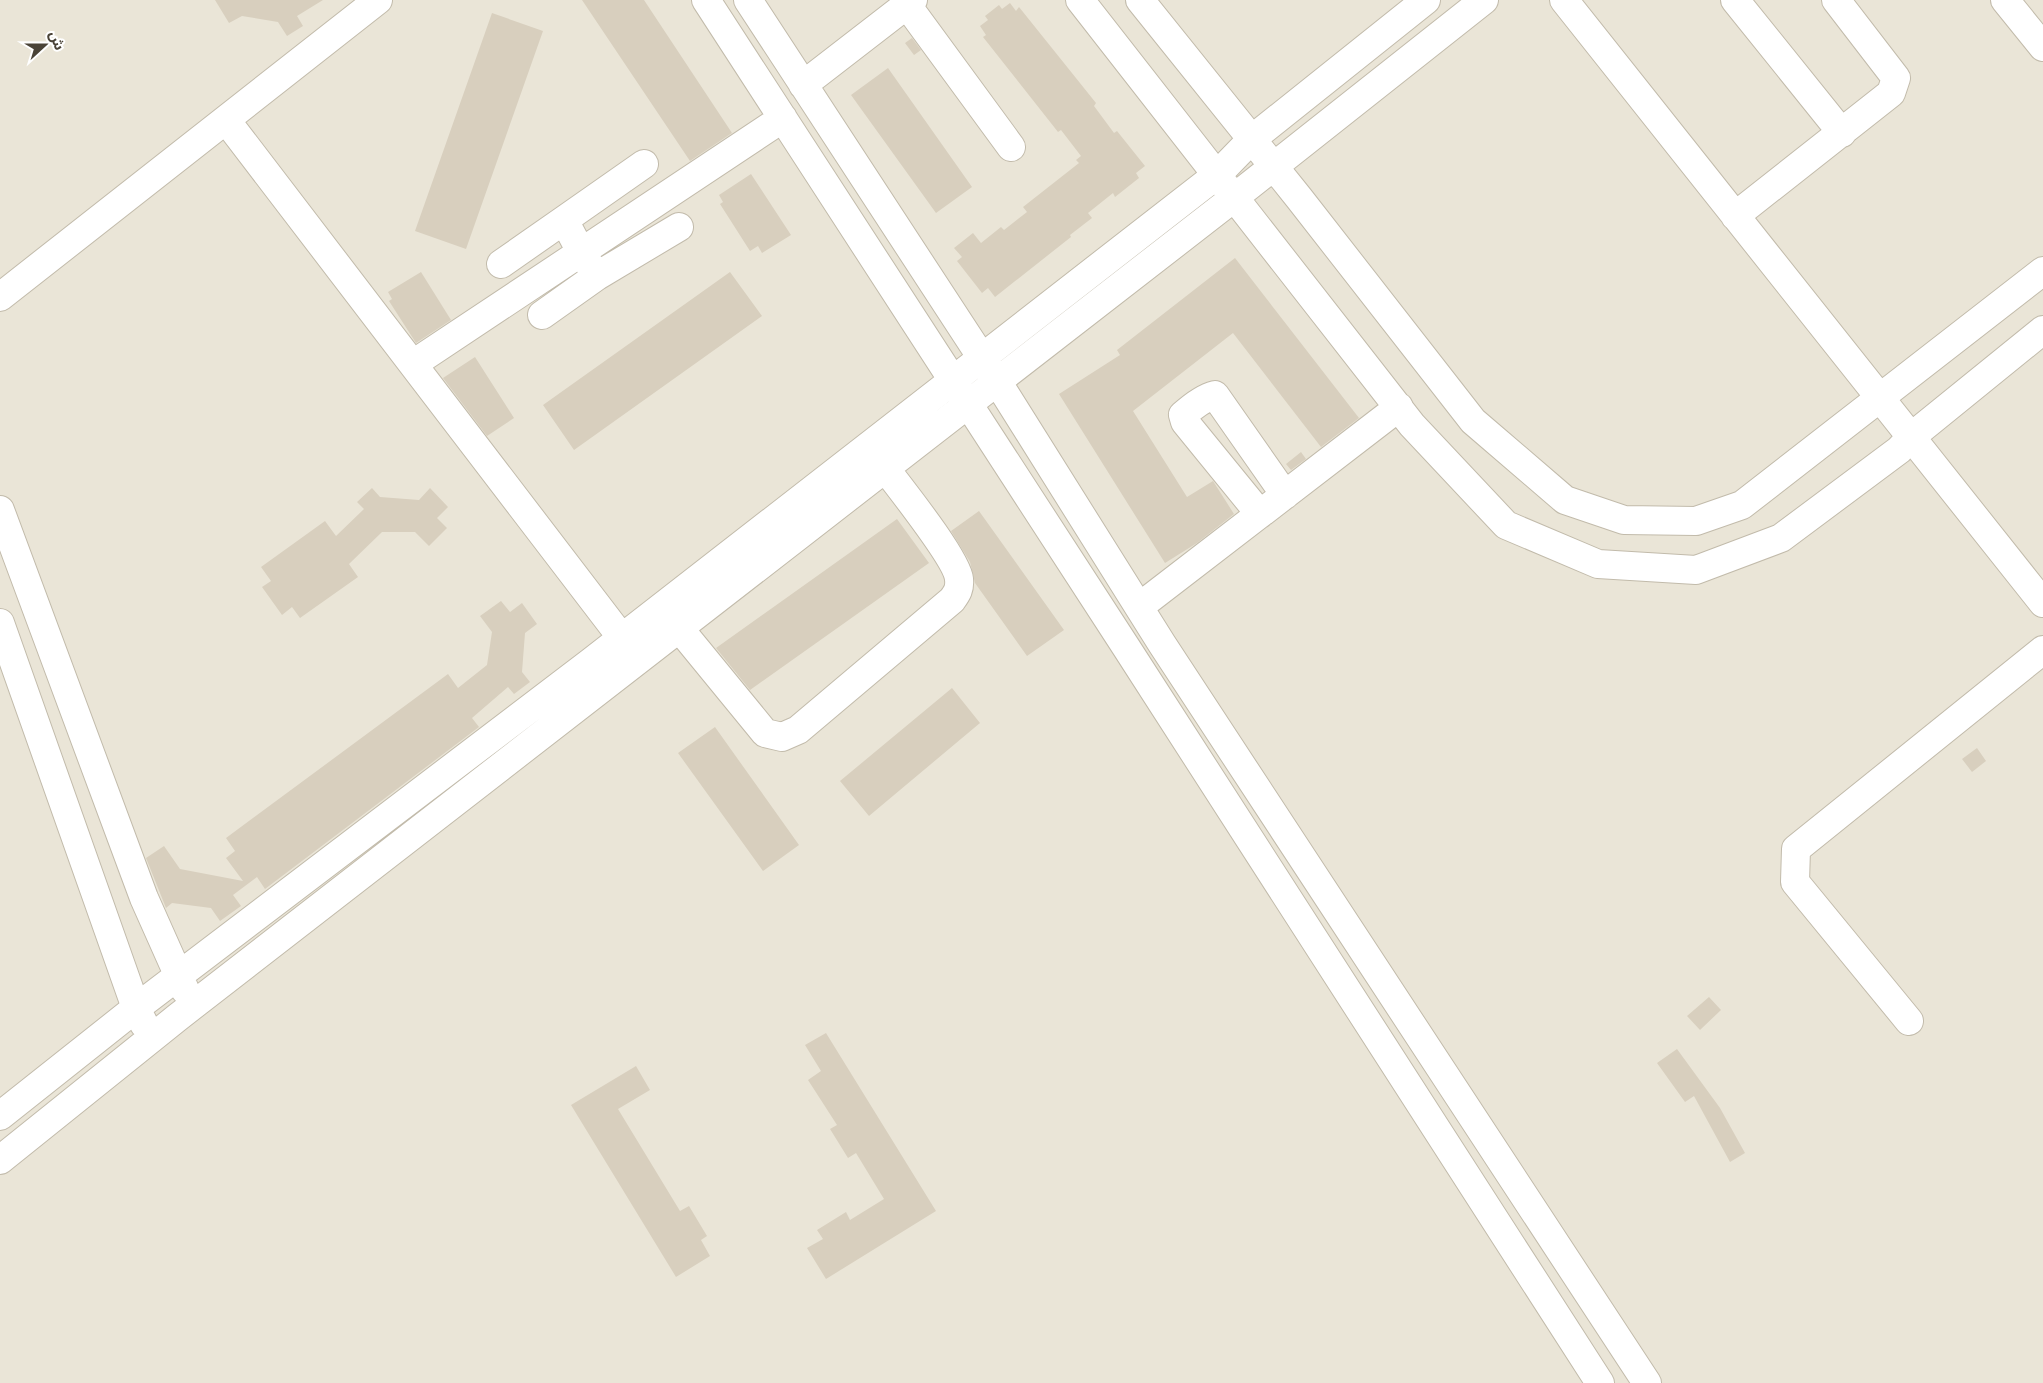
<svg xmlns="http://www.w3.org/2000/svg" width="2043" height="1383" viewBox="0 0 2043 1383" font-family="'Space Grotesk','Noto Sans Arabic',sans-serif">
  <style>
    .residential { fill: #eae5d7 }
    .building { fill: #d8cfbe }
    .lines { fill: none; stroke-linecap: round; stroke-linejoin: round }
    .minor-casing { stroke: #c2bbab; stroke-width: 30 }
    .minor { stroke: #fff; stroke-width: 28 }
  </style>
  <rect width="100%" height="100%" fill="#f6f2e9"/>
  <!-- residential -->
  <path class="residential" d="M0 0H2043V1383H0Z"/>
  <!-- building -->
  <path class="building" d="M215 0H323L297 16 303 26 287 36 278 22 242 16 229 23Z
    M582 0H644L732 133 690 161Z
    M1010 3 1016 11 1019 7 1096 103 1094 106 1114 133 1117 131 1145 166 1136 173 1139 178 1115 197 1113 193 1088 213 1092 218 1070 235 1071 237 995 297 988 288 982 293 957 261 962 257 954 248 973 233 981 243 1001 227 1004 230 1027 212 1023 207 1079 163 1076 160 1081 156 1061 130 1058 132 983 37 986 35 980 26 988 20 985 16 999 5 1002 9Z
    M492 13 543 31 466 249 415 231Z
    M912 38 921 50 914 55 905 43Z
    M888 68 972 187 936 213 851 95Z
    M751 174 791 235 762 253 758 246 750 251 720 204 723 202 719 195Z
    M1235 258 1359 418 1321 447 1233 333 1133 411 1187 497 1213 481 1234 514 1197 543 1165 563 1059 394 1120 355 1117 350Z
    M421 272 451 320 416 343 389 301 392 299 388 292Z
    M730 272 762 316 574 450 543 405Z
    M475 357 514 418 487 436 443 378Z
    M1301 452 1306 459 1291 470 1286 464Z
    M372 488 380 497 419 500 430 488 448 507 437 518 447 528 429 546 415 532H382L349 564 358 577 300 618 292 607 282 615 262 587 271 581 261 567 325 521 336 536 364 509 357 502Z
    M979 511 1064 630 1027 656 975 583 970 562 951 531Z
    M897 519 929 563 750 690 716 648Z
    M501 601 510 612 522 603 537 624 525 633 522 672 530 682 514 694 508 687 472 718 479 727 265 889 257 877 233 895 241 906 220 921 211 908 172 903 166 908 146 858 164 846 180 869 243 881 226 858 235 851 226 838 448 674 458 688 487 665 492 632 480 616Z
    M952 688 980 723 869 816 840 781Z
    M715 727 799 845 763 871 678 753Z
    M1977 748 1986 761 1972 772 1962 759Z
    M1709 997 1721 1010 1700 1030 1687 1016Z
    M826 1033 936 1211 826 1279 807 1248 823 1239 817 1230 846 1212 850 1220 884 1199 856 1153 848 1158 830 1129 837 1125 808 1080 821 1071 805 1045Z
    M1677 1049 1720 1108 1745 1153 1730 1162 1694 1096 1685 1102 1657 1063Z
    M636 1066 650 1090 618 1109 680 1211 689 1206 707 1236 701 1240 710 1256 676 1277 571 1105Z"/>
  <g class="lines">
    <!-- minor casing -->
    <g class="minor-casing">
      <path id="minor" d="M706 0 1126 647 1600 1383
        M748 0 997 381 1162 644 1647 1383
        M1080 0 1412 425 1506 525 1598 564 1696 570 1781 538 1899 450 1911 437 2043 330
        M1140 0 1299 198 1473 421 1565 500 1624 520 1696 521 1742 505 2043 271
        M1564 0 2043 603
        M1735 0 1842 133
        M2005 0 2043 47
        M907 5 1011 147
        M803 85 913 0
        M226 120 622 638
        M1735 216 1891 93 1896 78 1836 0
        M501 264 564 220
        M597 276 679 227
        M0 297 378 0
        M542 315 597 276 581 252 564 220 644 164
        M413 364 783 118
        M0 510 144 898 185 990
        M1260 514 1185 422 1183 415C1193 406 1203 398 1215 395L1285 495
        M1139 607 1399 407
        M0 623 136 1008 144 1024
        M679 628 765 733 782 737 798 730 952 600C957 593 960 589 959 579 957 559 900 488 885 468
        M1909 1021 1795 882 1796 849 2043 650
        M0 1116 136 1008 591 662 1218 174 1252 139 1426 0
        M0 1160 178 1017 1235 197 1484 0"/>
    </g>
    <!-- minor -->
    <use href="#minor" class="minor"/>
  </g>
  <!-- north arrow -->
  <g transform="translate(45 45) rotate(69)" stroke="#ffffff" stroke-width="4" paint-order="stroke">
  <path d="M0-4L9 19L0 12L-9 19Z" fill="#4a4337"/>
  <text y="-8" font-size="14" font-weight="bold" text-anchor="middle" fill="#4a4337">ش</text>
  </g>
</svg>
